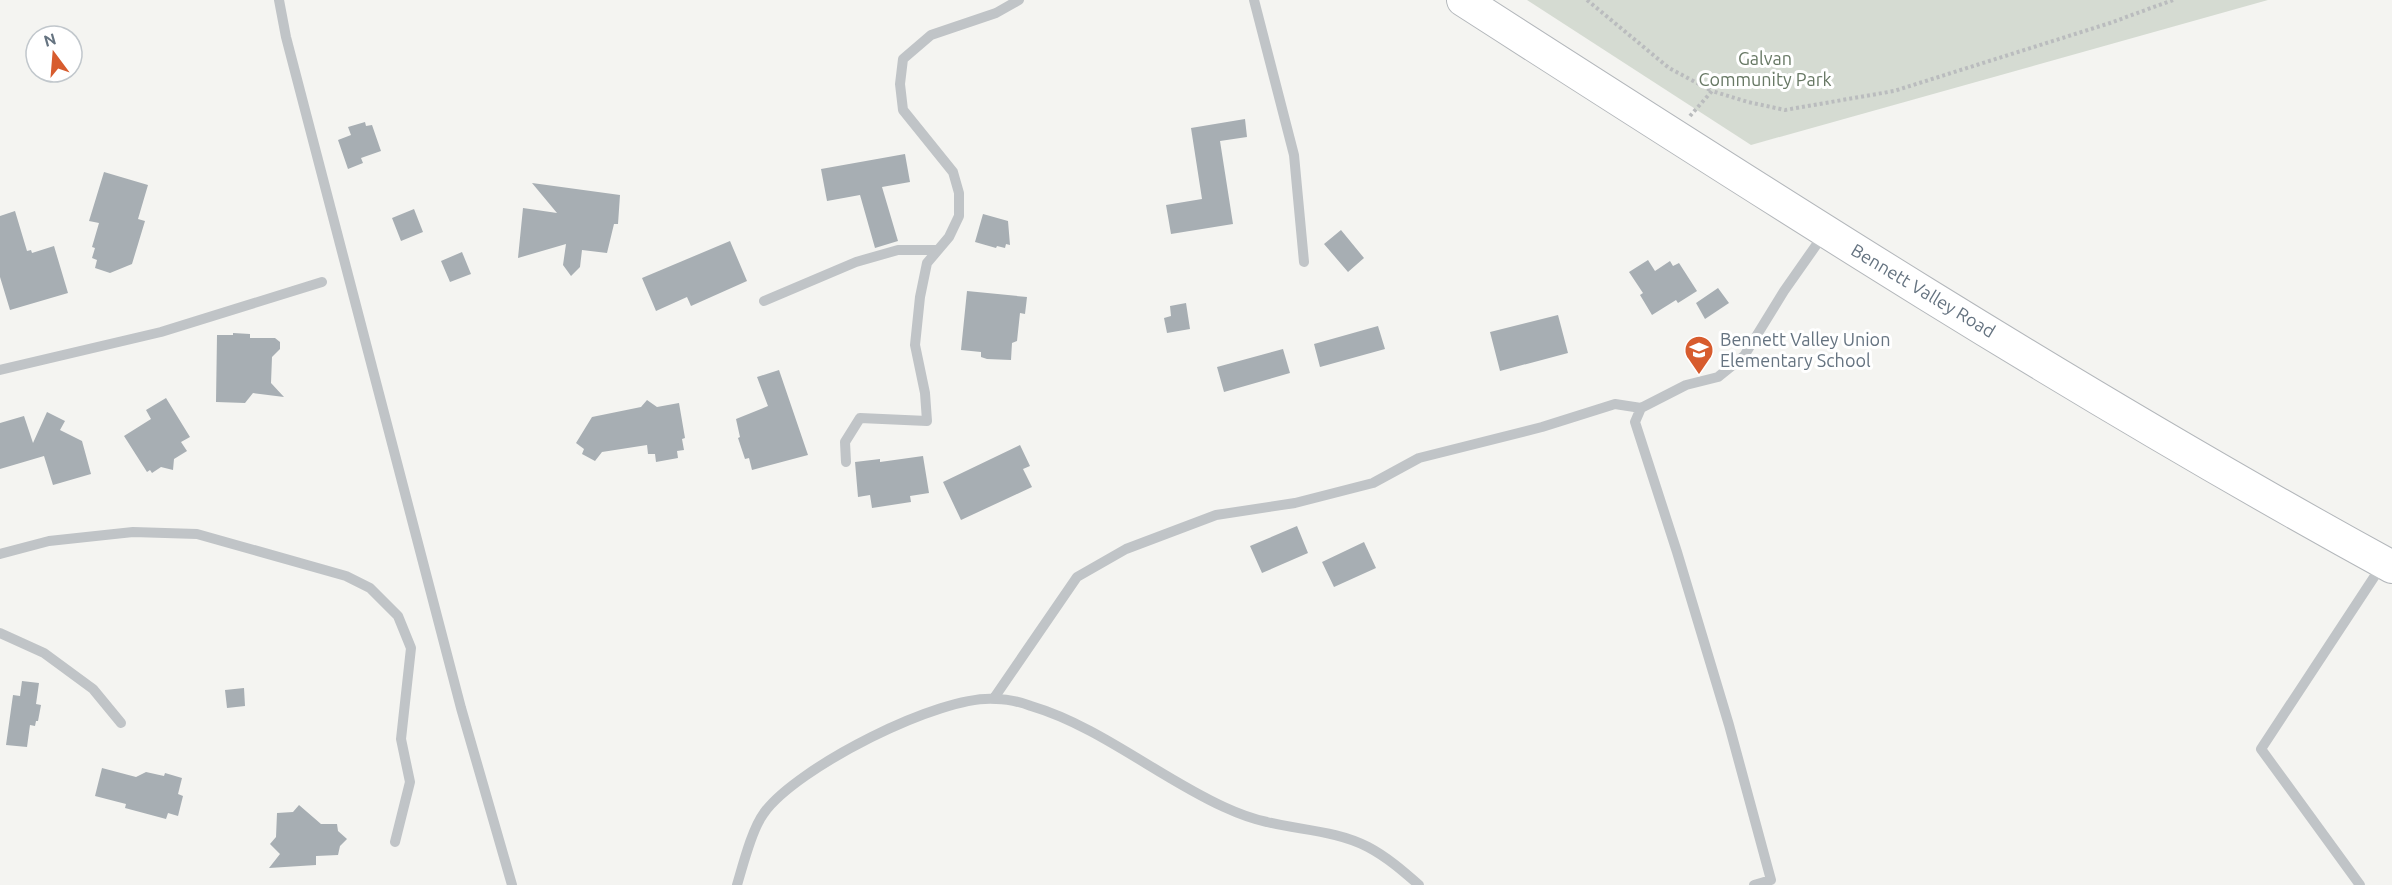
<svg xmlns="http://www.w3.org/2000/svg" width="2392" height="885" viewBox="0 0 2392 885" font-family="Ubuntu,sans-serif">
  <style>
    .green { fill: #d5dbd2 }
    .building { fill: #a7aeb3 }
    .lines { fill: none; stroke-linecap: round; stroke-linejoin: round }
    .secondary-casing { stroke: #b3b7bb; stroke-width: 34 }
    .path { stroke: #babcbe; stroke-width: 4; stroke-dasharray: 3 3; stroke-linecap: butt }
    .lane { stroke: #c0c4c7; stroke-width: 10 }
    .secondary { stroke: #fff; stroke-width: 32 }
    .labels { text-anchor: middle; stroke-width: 6; stroke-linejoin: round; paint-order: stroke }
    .park-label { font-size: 18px; fill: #677864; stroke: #fff }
    .street-label { font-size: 18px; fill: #657380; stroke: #fff }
    .poi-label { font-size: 18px; fill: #657380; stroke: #fff; text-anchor: start }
  </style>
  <rect width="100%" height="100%" fill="#f4f4f1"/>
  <!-- green -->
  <path class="green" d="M1527 0H2268L1751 145Z"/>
  <!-- building -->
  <path class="building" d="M1245 119 1247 137 1220 141 1233 224 1171 234 1166 205 1202 199 1191 128Z
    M365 122 366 126 372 125 381 151 361 158 363 163 348 169 338 140 351 135 348 127Z
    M905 154 910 182 882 187 898 241 875 248 860 195 827 201 821 169Z
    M104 172 148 185 138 219 145 221 132 264 110 273 95 268 97 260 92 258 95 248 92 247 99 223 89 221Z
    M532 183 620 195 618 224H614L607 253 582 250 580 267 571 276 563 265 566 244 518 258 523 208 557 213Z
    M414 209 423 232 401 241 392 218Z
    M15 211 27 251 31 250 32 253 54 246 68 293 10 310 0 277V216Z
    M983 214 1008 221 1010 245 1006 244 1005 248 997 246 996 248 975 242Z
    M1341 230 1364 258 1348 272 1324 244Z
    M730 241 747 281 691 306 687 297 656 311 642 278Z
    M462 252 471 274 450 282 441 261Z
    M1648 260 1655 271 1670 261 1673 266 1679 263 1697 291 1678 303 1676 300 1652 315 1640 295 1643 293 1629 272Z
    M1718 288 1729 303 1705 319 1696 303Z
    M967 291 1027 297 1025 314 1020 313 1017 341 1012 343 1011 360 987 359 981 357V352L961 350Z
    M1186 303 1190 329 1167 333 1164 318 1171 316 1170 306Z
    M1558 315 1568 353 1500 371 1490 332Z
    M1378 326 1385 349 1320 367 1314 344Z
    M233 333 250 334V338H275L280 342V349L272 357 271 383 284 397 253 393 245 403 216 402 217 335H233Z
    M1283 349 1290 373 1224 392 1217 367Z
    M779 370 808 455 752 470 749 458 745 459 738 438 740 437 736 419 768 406 757 377Z
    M166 398 190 437 181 442 187 451 174 459 173 470 161 467 152 473 150 470 147 472 124 436 151 419 146 410Z
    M647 400 657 407 679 403 685 438 682 439 684 450 677 451 678 458 656 462 655 454H648L647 445 602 452 595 461 582 454 584 449 576 443 592 417 641 407Z
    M47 412 65 421 60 430 82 441 91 474 53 485 44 456 0 469V423L24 416 33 443Z
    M1020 445 1030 466 1023 469 1032 487 961 520 943 482Z
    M923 456 929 493 910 496 911 502 872 508 870 495 858 497 855 462 880 459V462Z
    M1297 526 1308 553 1262 573 1250 546Z
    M1364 542 1376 568 1334 587 1322 562Z
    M22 681 39 683 36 704 41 705 38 721H36L35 726 30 725 27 747 6 745 13 695 20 696Z
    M244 688 245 706 227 708 225 690Z
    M102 768 136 777 146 772 164 776 165 773 182 778 178 794 183 796 178 816 168 813 166 819 125 808 126 804 95 796Z
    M299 805 321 824H337L338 831 347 839 340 846 338 855 316 856V865L269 868 280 854 270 844 276 837 277 813 293 812Z"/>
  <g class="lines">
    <!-- secondary casing -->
    <g class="secondary-casing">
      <path id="secondary" d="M1463 0C1768 196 2074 393 2392 567"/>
    </g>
    <!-- path -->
    <path class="path" d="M1587 0 1669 68 1712 91
      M1690 116 1712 91 1748 102 1785 110 1894 91 2110 23 2173 0"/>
    <!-- lane -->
    <path class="lane" d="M279 0 286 37 461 708 512 885
      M1254 0 1294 155 1304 262
      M764 301 856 262 898 250H938
      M0 370 161 332 322 282
      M846 462 845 442 860 418 927 421 925 393 915 345 920 297 927 263 949 237 959 216V193L953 172 903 110 900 84 903 59 931 35 996 13 1019 0
      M0 554 49 541 133 532 197 534 346 576 370 588 398 616 411 648 401 739 410 782 395 842
      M0 633 44 653 93 689 121 723
      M994 698 1077 577 1126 549 1216 515 1295 503 1373 483 1419 458 1542 427 1615 404 1641 408
      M737 885C743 865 752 829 764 813 796 768 940 694 996 699 1007 699 1020 702 1031 706 1099 726 1160 778 1224 807 1237 813 1253 819 1267 822 1300 830 1338 831 1368 847 1387 857 1403 871 1419 885
      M1754 885 1771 880 1729 725 1677 552 1635 422 1641 408 1686 385 1718 377 1744 356 1784 291 1824 234
      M2360 885 2261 749 2382 565"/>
    <!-- secondary -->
    <use href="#secondary" class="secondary"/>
  </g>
  <!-- icons -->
  <defs>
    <g id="school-pin" transform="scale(1.5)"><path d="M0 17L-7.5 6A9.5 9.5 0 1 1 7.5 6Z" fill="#d75c2e" stroke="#fff"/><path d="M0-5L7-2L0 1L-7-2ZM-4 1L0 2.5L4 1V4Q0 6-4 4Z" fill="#fff"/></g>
  </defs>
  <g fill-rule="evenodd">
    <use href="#school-pin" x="1699" y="350"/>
  </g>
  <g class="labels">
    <!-- park labels -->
    <g class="park-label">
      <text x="1765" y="65">Galvan<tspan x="1765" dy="21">Community Park</tspan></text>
    </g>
    <!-- street labels -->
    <g class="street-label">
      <text transform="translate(1923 291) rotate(31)" y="6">Bennett Valley Road</text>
    </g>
    <!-- poi labels -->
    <g class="poi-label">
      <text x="1720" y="346">Bennett Valley Union<tspan x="1720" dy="21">Elementary School</tspan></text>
    </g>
  </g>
  <!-- north arrow -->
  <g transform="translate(54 54) rotate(344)"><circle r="28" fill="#ffffff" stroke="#c1c7cc" stroke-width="1.5"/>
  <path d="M0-4.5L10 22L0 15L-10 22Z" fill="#d75c2e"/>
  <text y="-9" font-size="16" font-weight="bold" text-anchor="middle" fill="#657380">N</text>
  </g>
</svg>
